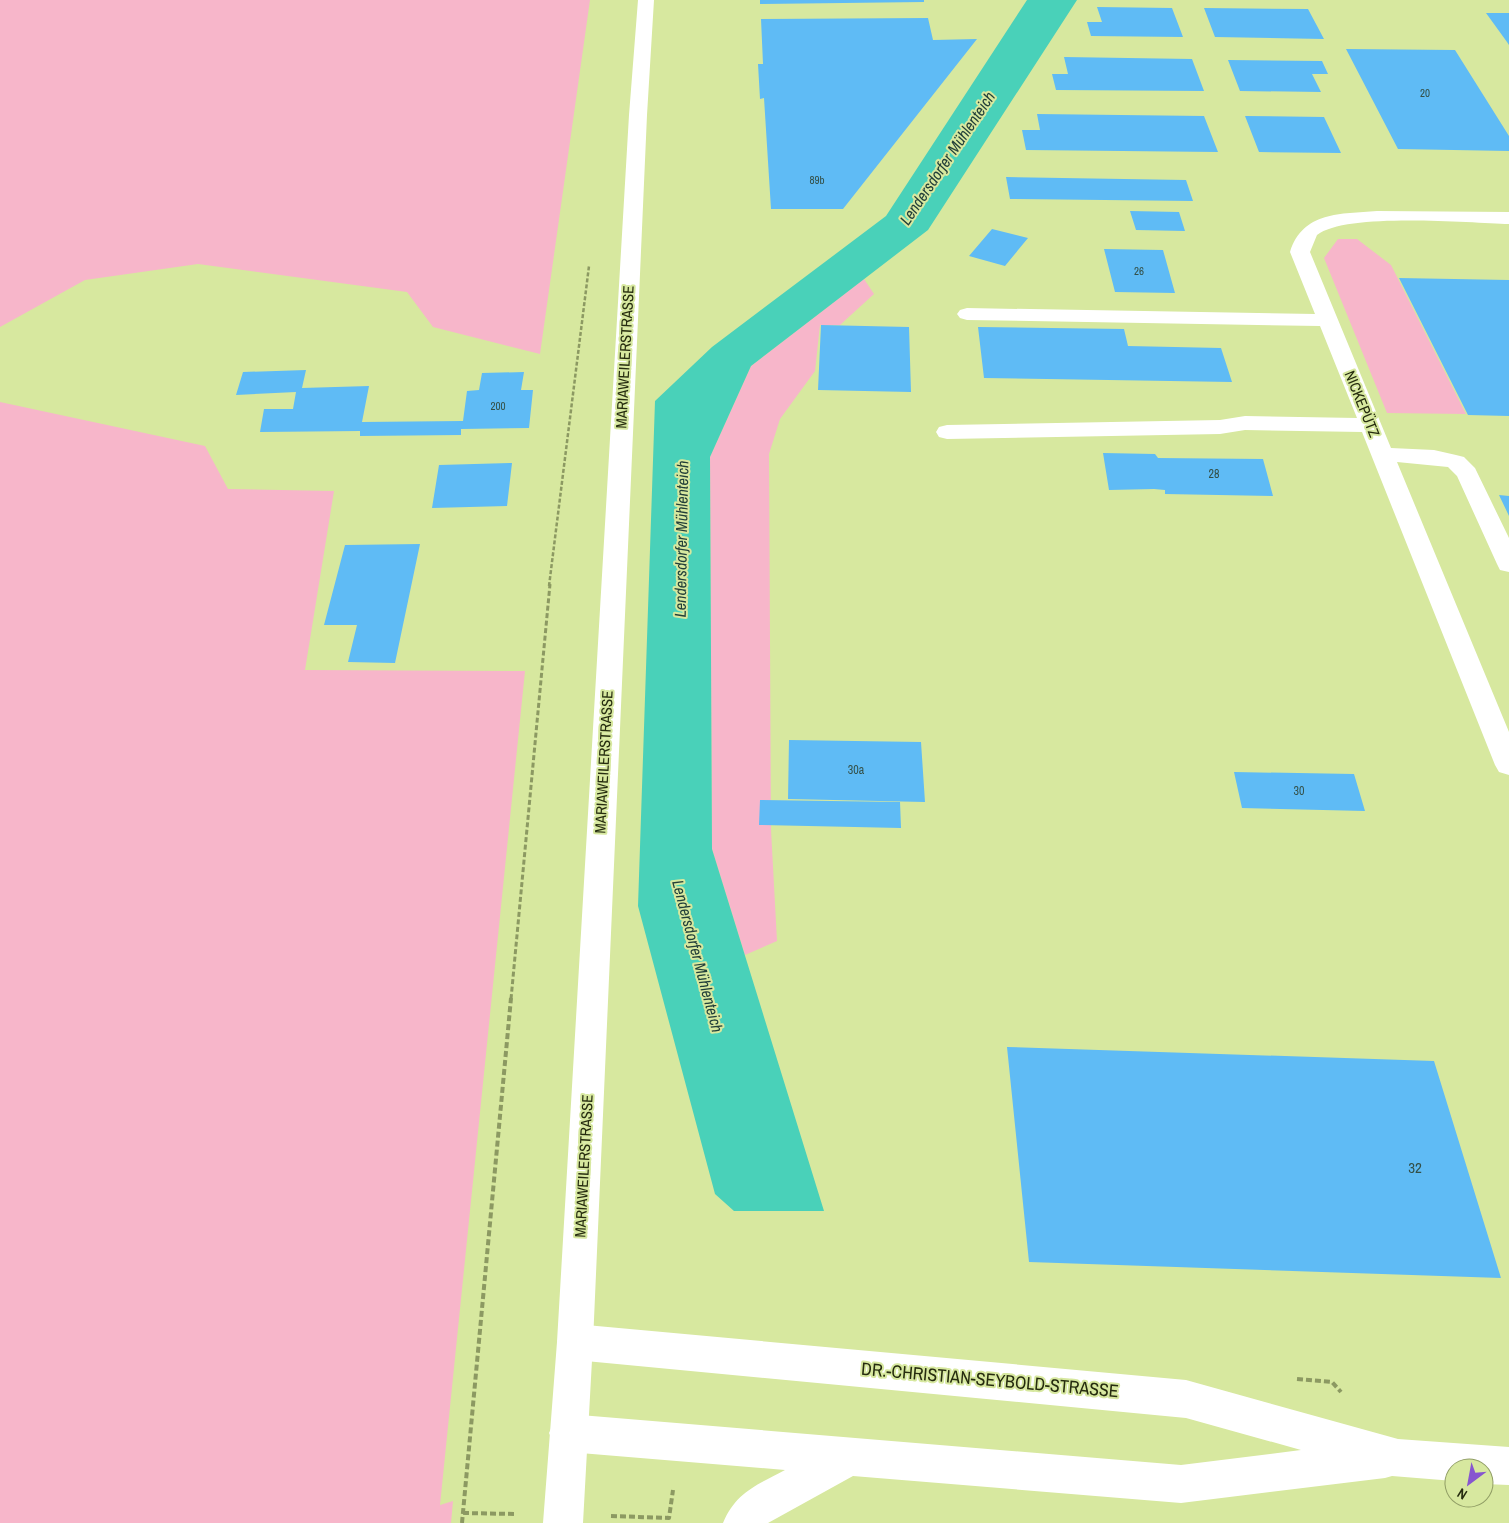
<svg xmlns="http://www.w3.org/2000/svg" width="1509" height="1523" viewBox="0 0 1509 1523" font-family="'Archivo Narrow',sans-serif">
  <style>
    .green { fill: #f7b6ca }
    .water { fill: #49d1b9 }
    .building { fill: #5fbbf5 }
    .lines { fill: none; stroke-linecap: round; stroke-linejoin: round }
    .path-far2 { stroke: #8c9962; stroke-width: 2.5; stroke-dasharray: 4 2; stroke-linecap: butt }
    .path-far1 { stroke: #8c9962; stroke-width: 3; stroke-dasharray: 5 2.5; stroke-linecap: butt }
    .path { stroke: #8c9962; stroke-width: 4; stroke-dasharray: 6 3; stroke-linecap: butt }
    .minor { fill: #fff; fill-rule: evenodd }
    .major { fill: #fff; fill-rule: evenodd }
    .labels { text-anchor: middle; stroke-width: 4; stroke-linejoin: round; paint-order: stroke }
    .far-number-label { font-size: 11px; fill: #345048 }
    .number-label { font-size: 12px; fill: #345048 }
    .street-label { font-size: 15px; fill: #262c0f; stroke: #d7e89f }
    .near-number-label { font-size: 15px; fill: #345048 }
    .water-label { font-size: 16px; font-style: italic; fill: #223f39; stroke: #d7e89f }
    .near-street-label { font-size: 18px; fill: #262c0f; stroke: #d7e89f }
  </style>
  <rect width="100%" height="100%" fill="#d7e89f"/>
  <!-- green -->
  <path class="green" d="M0 0H590L540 354 433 327 407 292 198 264 85 280 0 327Z
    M1338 239H1357L1391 265 1466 414 1387 413 1324 258Z
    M864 279 874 294 840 325H820L815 371 780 419 769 454 771 830 777 941 745 955 712 849 710 457 751 366Z
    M0 402 205 446 228 489 334 491 305 670 525 671 440 1505 453 1501 451 1523H0Z"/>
  <!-- water -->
  <path class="water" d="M1027 0H1077L928 230 751 366 710 457 712 849 824 1211H734L715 1194 638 906 655 401 712 347 886 216Z"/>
  <!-- building -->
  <path class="building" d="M760 0H924V2L760 4Z
    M1097 7 1172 8 1183 37 1091 36 1087 22H1102Z
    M1204 8 1308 9 1324 39 1215 37Z
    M1486 13H1509V45L1507 42Z
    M928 18 933 40 977 39 843 209H771L764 98 760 99 758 64H763L761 19Z
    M1346 49 1455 50 1509 136V151L1398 149Z
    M1064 57 1192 59 1204 91 1056 90 1052 74H1068Z
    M1228 60 1322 61 1328 74H1312L1321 92 1240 91Z
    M1037 114 1204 116 1218 152 1026 150 1022 130H1040Z
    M1245 116 1324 117 1341 153 1259 152Z
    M1006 177 1186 180 1193 201 1010 199Z
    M1130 211 1179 212 1185 231 1136 230Z
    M992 229 1028 238 1005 266 969 256Z
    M1104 249 1163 250 1175 293 1115 292Z
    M1399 278 1509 280V416L1468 415Z
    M821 325 909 327 911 392 818 390Z
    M978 327 1124 329 1128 346 1221 348 1232 382 984 378Z
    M306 370 302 388 369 386 362 422 463 421 467 391 479 390 482 373 524 372 521 390H533L529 428 461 429V435L360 436V431L260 432 264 409H293L296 392 236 395 243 372Z
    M1103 453 1155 454 1158 458 1263 459 1273 496 1165 494V490L1154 489 1109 490Z
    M512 463 507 506 432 508 439 465Z
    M1499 495 1509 496V516Z
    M420 544 395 663 348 662 357 625H324L345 545Z
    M789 740 921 742 925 802 788 799Z
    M1234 772 1354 774 1365 811 1242 808Z
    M760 800 900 802 901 828 759 825Z
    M1007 1047 1434 1061 1501 1278 1029 1262Z"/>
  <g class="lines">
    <!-- path-far2 -->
    <path class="path-far2" d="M549 586 589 266"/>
    <!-- path-far1 -->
    <path class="path-far1" d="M511 999 550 584"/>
    <!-- path -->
    <path class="path" d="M1297 1379 1332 1382 1341 1392
      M463 1513 515 1514
      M611 1516 669 1518 673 1490
      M462 1523 511 998"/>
    <!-- minor -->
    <path class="minor" d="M1377 211 1509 212V224C1469 223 1346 212 1317 235L1310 252 1391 448 1434 450 1456 455 1464 457 1475 468 1509 538V572L1500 570 1497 564 1457 476 1448 467 1397 462 1509 732V775L1499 772 1495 765 1362 432 1245 430 1220 434 947 439 939 437 936 432 939 427 947 425 1220 420 1245 416 1357 418 1320 326 967 320 960 318 957 314 960 310 967 308 1315 314 1290 252C1303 211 1341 214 1377 211Z
      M575 1324 1186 1380 1398 1439 1509 1447V1485L1484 1484V1468H1454V1481L1392 1476 1385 1478 1181 1503 853 1476 768 1523H723C736 1492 757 1485 785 1470L568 1452 555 1446 549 1433 555 1420 568 1414 1181 1465 1301 1450 1186 1418 575 1360 562 1355 557 1342 562 1329Z"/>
    <!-- major -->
    <path class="major" d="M638 0H654L647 115 593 1342 583 1523H543L557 1342 629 115Z"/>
  </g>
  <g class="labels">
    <!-- far-number labels -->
    <g class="far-number-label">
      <text x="1425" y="97">20</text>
      <text x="817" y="184">89b</text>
      <text x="1139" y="275">26</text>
      <text x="498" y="410">200</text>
    </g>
    <!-- number labels -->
    <g class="number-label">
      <text x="1214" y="478">28</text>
      <text x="856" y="774">30a</text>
      <text x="1299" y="795">30</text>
    </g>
    <!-- street labels -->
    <g class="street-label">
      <text transform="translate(625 357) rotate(-87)" y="5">MARIAWEILERSTRASSE</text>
      <text transform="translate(1362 404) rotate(68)" y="5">NICKEPÜTZ</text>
      <text transform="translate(604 762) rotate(-87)" y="5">MARIAWEILERSTRASSE</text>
      <text transform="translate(584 1166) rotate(-87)" y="5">MARIAWEILERSTRASSE</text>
    </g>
    <!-- near-number labels -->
    <g class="near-number-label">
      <text x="1415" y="1173">32</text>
    </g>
    <!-- water labels -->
    <g class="water-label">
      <text transform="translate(947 158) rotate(-56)" y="6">Lendersdorfer Mühlenteich</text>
      <text transform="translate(681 539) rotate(-89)" y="6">Lendersdorfer Mühlenteich</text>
      <text transform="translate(698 956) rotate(75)" y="6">Lendersdorfer Mühlenteich</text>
    </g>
    <!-- near-street labels -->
    <g class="near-street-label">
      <text transform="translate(990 1380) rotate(5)" y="6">DR.-CHRISTIAN-SEYBOLD-STRASSE</text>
    </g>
  </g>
  <!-- north arrow -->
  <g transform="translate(1469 1483) rotate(212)"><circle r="24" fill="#d7e89f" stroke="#909d65"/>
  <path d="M0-4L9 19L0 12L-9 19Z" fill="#8756cf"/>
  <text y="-8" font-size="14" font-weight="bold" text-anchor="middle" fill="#262c0f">N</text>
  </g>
</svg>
